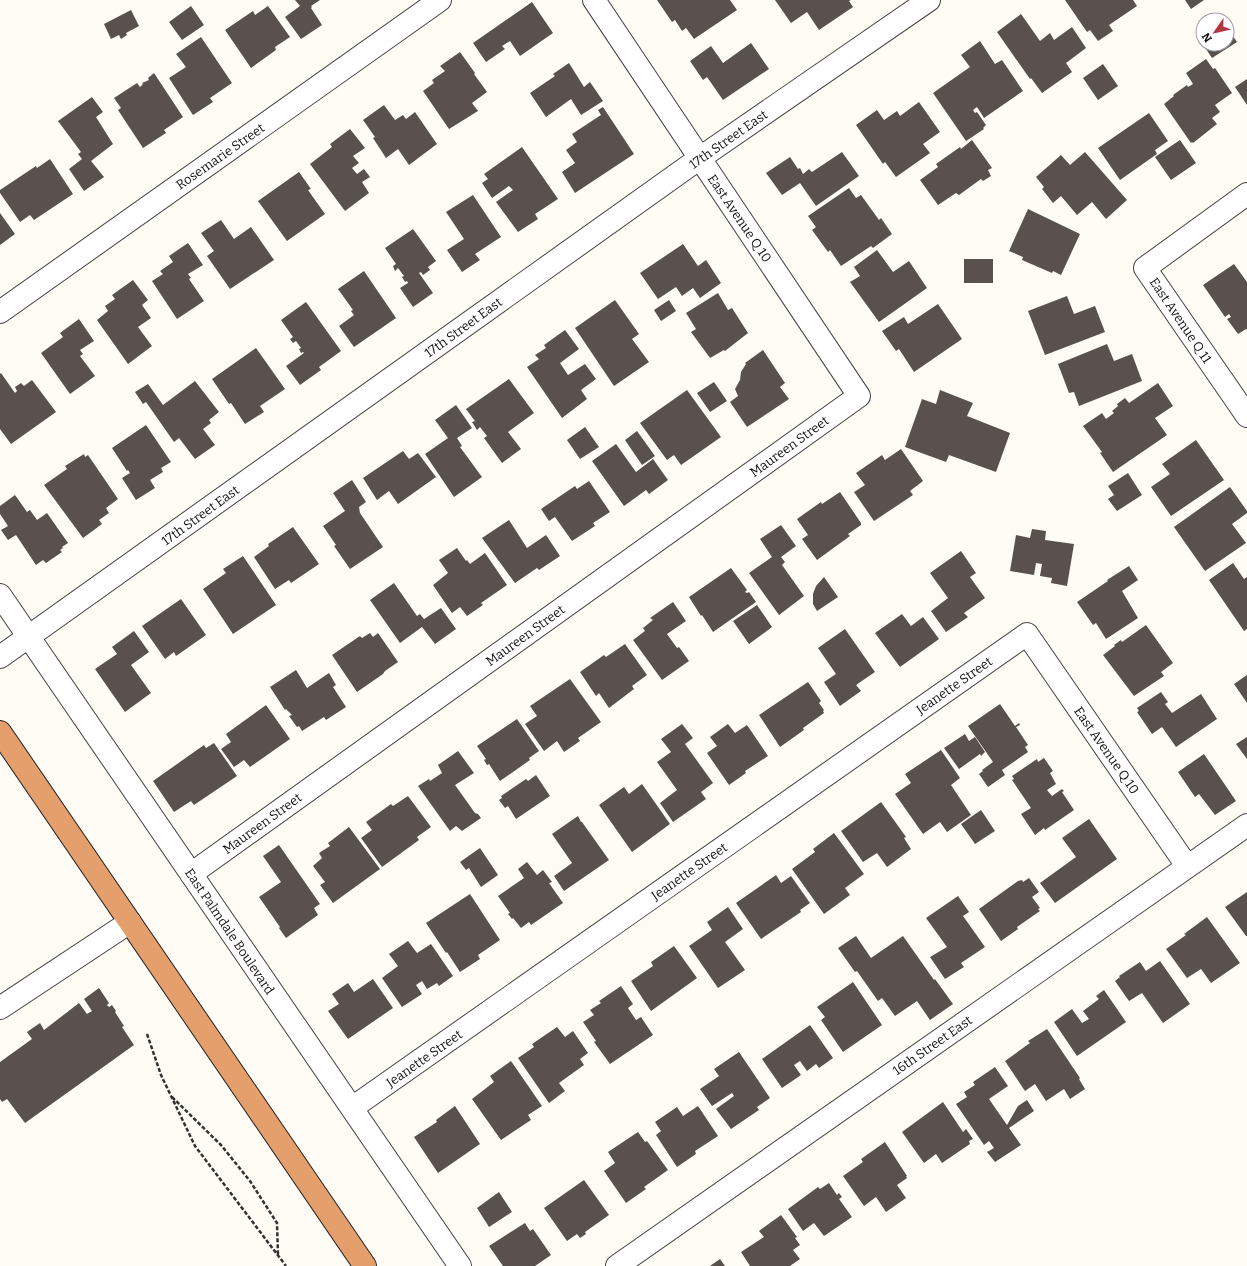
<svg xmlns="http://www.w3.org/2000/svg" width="1247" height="1266" viewBox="0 0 1247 1266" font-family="Bitter,serif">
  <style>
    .building { fill: #58514e }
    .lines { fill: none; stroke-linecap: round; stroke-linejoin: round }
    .minor-casing { stroke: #434343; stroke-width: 24 }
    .highway-casing { stroke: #212121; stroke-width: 24 }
    .path { stroke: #323232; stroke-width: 2.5; stroke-dasharray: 4 2; stroke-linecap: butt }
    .minor { stroke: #fff; stroke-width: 22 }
    .highway { stroke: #e49f6d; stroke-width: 22 }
    .labels { text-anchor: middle; stroke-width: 4; stroke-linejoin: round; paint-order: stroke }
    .street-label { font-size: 13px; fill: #101010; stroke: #fff }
  </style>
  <rect width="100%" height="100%" fill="#fefcf5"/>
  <!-- building -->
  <path class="building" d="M295 0H320L311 6 312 7 311 8 322 25 301 39 285 17 300 6Z
    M657 0H730L737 10 694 39 686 28 682 31 675 20 672 22Z
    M775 0H851L849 1 853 7 819 30 807 12 791 23Z
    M1065 0H1133L1137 6 1109 25 1113 31 1098 41 1090 30 1087 32Z
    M1185 0H1204L1191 9Z
    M532 2 553 33 520 56 510 41 502 46 505 49 486 62 473 43Z
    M191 6 204 25 182 40 169 22Z
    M268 6 290 37 275 47 276 50 251 68 225 30 253 11 255 15Z
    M131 10 139 26 126 33 127 35 121 39 119 35 111 39 104 24Z
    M1021 14 1040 41 1050 33 1054 40 1072 27 1086 48 1066 63 1072 72 1042 93 1031 78 1030 79 997 32Z
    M1227 27 1237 42 1212 58 1198 37 1203 34V44H1227Z
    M201 37 232 83 210 98 213 102 193 115 169 78 186 67 176 54Z
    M980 41 995 64 1002 60 1023 91 984 118 977 107 973 110 975 113 977 112 986 125 983 128 984 129 966 141 933 93 970 67 961 55Z
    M751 43 769 69 723 100 707 77 703 80 690 61 711 46 723 63Z
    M460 52 475 73 474 74 487 92 472 103 478 111 449 129 423 91 434 83 432 80 445 71 440 66Z
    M1206 59 1213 69 1215 68 1232 93 1215 105 1220 112 1212 118 1217 124 1193 143 1192 142 1191 143 1164 104 1174 96 1173 95 1187 85 1188 87 1193 84 1186 73Z
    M569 63 584 87 590 82 603 101 581 115 571 99 546 117 530 93 555 76 553 74Z
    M1103 64 1118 86 1098 100 1083 78Z
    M154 73 183 117 164 130 166 133 143 148 118 110 121 108 114 98 137 83 140 87 143 84 142 83 149 80 148 78Z
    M1247 79V105L1235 87Z
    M92 97 103 112 96 117 113 144 91 161 104 177 84 191 69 169 82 159 78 154 81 152 58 121Z
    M919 102 940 132 923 144 930 153 896 177 885 162 883 164 856 125 877 110 884 120 897 111 900 116Z
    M384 105 395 120 403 115 406 119 415 112 437 144 409 165 398 149 386 158 373 138 375 137 363 120Z
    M603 107 634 154 575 193 562 172 575 163 566 150 577 142 572 134 601 115 598 110Z
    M1149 113 1168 141 1155 150 1157 154 1120 180 1098 148Z
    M350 129 365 148 353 156 359 163 352 168 357 174 364 169 370 177 362 182 369 193 345 211 310 164 332 147 330 144Z
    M972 140 992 168 988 170 991 176 983 181 981 179 959 195 956 193 938 205 920 180 938 167 936 164 960 147 961 149Z
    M1180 140 1196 163 1171 180 1155 157Z
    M522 147 558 199 535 214 538 219 518 232 496 202 513 190 509 186 492 198 482 183 488 179 484 174Z
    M842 152 859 176 816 206 800 183 782 195 766 173 790 157 798 169 800 168 803 174 809 169 812 172Z
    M1085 152 1127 200 1106 219 1092 202 1077 215 1061 196 1053 203 1042 189 1044 187 1036 177 1061 155 1070 165Z
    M50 159 73 194 34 220 30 215 20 222 0 193V190L36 166 37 168Z
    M299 172 311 189 308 190 325 214 287 241 258 201Z
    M849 188 856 198 861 195 879 220 881 218 892 234 873 248 871 246 841 266 830 250 828 252 812 230 816 227 808 216Z
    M473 195 501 237 475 254 480 260 462 272 447 250 464 239 446 212Z
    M1028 209 1080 234 1061 275 1053 271 1052 273 1022 260 1023 257 1009 251Z
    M0 213 15 234 0 245Z
    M221 220 234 239 251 227 274 260 230 289 207 256 214 251 201 233Z
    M413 229 436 261 428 267 430 270 423 275 421 272 419 273 433 293 413 307 400 288 408 283 407 281 405 282 402 277 404 276 398 268 395 271 393 266 396 264 385 248Z
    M188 243 203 265 188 274 191 278 189 279 204 301 177 319 152 281 163 274 160 271 173 262 169 256Z
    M683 244 698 266 706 260 721 283 700 298 693 288 682 296 676 287 658 299 640 273Z
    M877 250 893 272 909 261 927 288 879 322 850 282 860 276 854 267Z
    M964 259H993V283H964Z
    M1234 264 1247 282V330L1246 329 1238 334 1227 319 1231 317 1229 314 1225 317 1203 285Z
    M364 271 396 318 354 347 339 326 354 315 351 311 353 310 338 289Z
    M133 280 148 300 142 305 151 318 138 327 152 346 128 364 97 320 108 311 105 306 115 299 112 295Z
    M718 293 728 310 732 308 748 333 725 351 724 350 710 358 691 332 696 329 686 313Z
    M1067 296 1074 314 1095 306 1105 332 1045 355 1028 311Z
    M615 300 639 334 632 339 649 362 614 386 575 328Z
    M669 300 676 311 661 321 654 310Z
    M306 302 341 351 319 367 321 370 300 385 286 366 304 353 303 352 301 353 299 349 301 348 296 341 293 343 290 339 293 337 281 320Z
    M938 304 962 339 914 372 899 349 896 351 882 331 904 317 908 324Z
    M79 319 94 341 80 350 83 354 80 356 95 376 70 394 41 353 63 337 60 333Z
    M565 330 579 349 560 363 568 375 585 364 596 379 581 390 587 399 562 418 527 367 539 359 535 355 546 348 544 345Z
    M1107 344 1114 361 1132 354 1142 381 1079 406 1074 392 1069 393 1058 364Z
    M256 348 285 389 260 406 264 412 245 424 231 403 229 404 212 379Z
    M763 350 785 383 780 387 789 399 747 427 730 402 738 396 735 389 740 380 741 372 746 364 745 363Z
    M1 373 15 393 17 391 15 387 21 383 24 386 32 380 56 412 11 444 0 429V374Z
    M509 379 534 413 508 432 521 449 502 463 484 438 487 436 480 427 477 430 472 422 475 421 466 409Z
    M195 381 219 412 209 420 211 423 203 429 215 445 195 459 179 438 174 442 146 402 143 404 135 392 148 384 163 405Z
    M714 382 727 401 710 412 697 393Z
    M1158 383 1173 406 1155 418 1167 435 1113 472 1100 453 1102 452 1083 426 1102 413 1106 419 1114 413 1112 411 1118 406 1117 404 1125 398 1129 403Z
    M687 390 721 437 681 465 674 455 667 460 640 423Z
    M940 390 973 403 967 416 1010 433 996 472 949 455 946 462 905 447 922 399 936 404Z
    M456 405 472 428 457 438 462 446 460 447 482 477 454 497 425 454 448 438 435 420Z
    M146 425 171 462 161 468 163 472 150 480 155 488 136 500 122 478 130 473 128 470 127 471 112 448Z
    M585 427 599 447 580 459 567 440Z
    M637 431 655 456 642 465 625 440Z
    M1196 440 1224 480 1171 516 1151 487 1170 474 1162 464Z
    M616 444 636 472 653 459 668 480 649 494 646 490 624 506 592 461Z
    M901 449 923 481 910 491 913 495 874 521 854 492 865 485 856 473 882 455 885 460Z
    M403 451 409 459 418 453 436 477 398 504 389 491 377 500 363 478Z
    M84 454 85 457 88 455 118 499 106 508 109 513 99 520 102 524 83 538 44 485 67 469 65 466Z
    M1128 473 1142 495 1117 511 1108 499 1114 495 1108 486Z
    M352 480 366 502 359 507 360 513 383 547 350 569 334 546 336 545 323 526 345 511 333 493Z
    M589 481 610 512 593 523 595 526 572 541 555 517 549 521 541 509 575 486 577 489Z
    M1230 487 1247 511V513L1232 524 1246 543 1205 571 1174 527Z
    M840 492 861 523V525L848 534 850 536 817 560 802 539 808 535 797 519 821 502 822 504Z
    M15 495 27 512 30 510 37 520 47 513 68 543 62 547 63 548 60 550 62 552 46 563 43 560 36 565 16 535 8 540 1 530 8 526 0 514V506Z
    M509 520 527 548 546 535 560 556 539 570 537 568 515 583 482 538Z
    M781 525 796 546 781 557 785 562 782 565 804 596 779 615 749 573 772 557 760 539Z
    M293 527 319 564 291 583 289 580 275 589 254 557 269 546 268 544Z
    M1032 529 1046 531 1045 540 1074 544 1067 586 1051 583 1052 578 1040 576 1042 564 1036 563 1034 575 1010 571 1016 535 1030 538Z
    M457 548 466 561 467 560 470 564 485 553 507 585 481 603 483 605 467 616 460 607 452 613 433 585 448 573 439 560Z
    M961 551 976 573 970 577 985 598 964 613 968 617 946 632 931 611 948 598 930 573Z
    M243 556 276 605 233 634 203 589 226 573 223 569Z
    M1233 563 1244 579 1247 577V629L1244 631 1209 580Z
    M1129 566 1138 580 1122 591 1138 618 1106 639 1096 623 1093 625 1077 602 1108 581 1107 580Z
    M731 568 747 590 745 592 747 593 749 592 756 602 713 632 702 615 701 616 689 597Z
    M824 577 838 597 817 611 813 604V594L816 586Z
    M394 583 417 616 420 614 424 619 441 608 456 629 435 644 422 627 400 643 370 600Z
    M181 599 206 635 176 656 174 652 165 659 142 626Z
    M673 602 686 621 667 634 677 648 679 647 689 661 662 680 633 640 645 631 643 628 653 620 650 618Z
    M757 605 772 627 749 644 733 621Z
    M902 614 911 626 923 617 939 639 900 667 875 633Z
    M1146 625 1173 663 1161 672 1164 676 1134 696 1103 655 1115 646 1114 645 1121 640 1122 642Z
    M845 629 875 672 856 685 861 691 840 706 824 682 836 674 818 648Z
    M134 631 149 652 131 665 151 693 125 712 95 669 117 654 112 647Z
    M370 633 373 637 378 633 398 662 385 671 383 674 357 692 332 655 360 636 362 638Z
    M625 644 647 675 632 686 634 689 609 708 599 693 596 696 580 672 604 655 606 657Z
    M296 670 307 688 329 673 336 685 333 687 346 707 326 720 324 717 302 731 299 726 297 727 289 716 292 715 286 709 285 710 270 687Z
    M1247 675V703L1234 684Z
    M570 679 601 722 578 738 580 741 564 752 557 741 544 751 525 724 537 716 530 706Z
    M808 682 821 701 819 703 824 710 823 711 824 713 803 728 804 730 780 747 759 715Z
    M1161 692 1168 702 1165 704 1172 713 1201 694 1217 719 1176 747 1162 727 1152 734 1137 712 1139 711 1137 708Z
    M1000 704 1015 726 1019 723 1020 725 1016 727 1028 745 1025 747 1028 752 1002 770 1005 775 988 787 979 774 983 771 982 770 993 762 968 726Z
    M266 705 290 739 250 767 244 760 234 767 221 749 231 742 226 734Z
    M517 719 539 751 529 758 530 760 500 781 489 764 487 765 484 760 486 759 477 746Z
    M682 724 693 738 685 744 713 783 701 792 706 799 673 822 660 803 677 790 657 762 671 752 661 739Z
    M728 724 735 733 747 725 768 756 745 771 746 773 729 785 707 753 717 746 710 737Z
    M965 734 969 741 975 737 985 752 981 756 980 754 959 769 944 748Z
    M1247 737V759L1236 744Z
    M214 743 237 776 194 805 191 801 174 812 153 781 204 745 206 748Z
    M941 750 960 778 951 785 971 815 947 832 940 822 923 834 895 794 911 783 905 774Z
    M458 751 474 773 455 785 475 813 478 814 481 818 462 831 456 826 450 831 418 786 429 779 430 781 442 773 438 765Z
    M1204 754 1236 801 1215 815 1199 794 1195 797 1178 772Z
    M1044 758 1053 771 1050 773 1056 784 1047 790 1052 796 1062 789 1064 791 1062 792 1074 810 1045 830 1044 828 1035 835 1021 814 1031 808 1012 780 1014 779 1012 776 1037 759 1038 762Z
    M536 775 550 796 516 819 508 806 505 808 499 800 502 798 501 796 526 779 528 781Z
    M642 784 670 824 632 852 599 805 624 787 629 794Z
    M408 796 431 827 417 837 419 840 382 867 361 838 372 830 366 822 391 804 393 806Z
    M881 802 906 837 904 838 911 849 887 867 877 853 863 862 841 831Z
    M981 810 995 831 975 844 961 824Z
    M578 816 581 822H582L609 860 564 891 554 876 572 863 552 834Z
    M1089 819 1117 859 1055 903 1040 883 1076 857 1062 838Z
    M349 827 380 869 333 903 320 885 325 882 313 866 322 858 319 853 330 846 328 843Z
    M834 833 864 874 845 888 850 895 824 914 792 869 815 852 813 849Z
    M279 845 320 904 314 908 318 915 286 938 279 928 280 927 259 897 281 882 263 856Z
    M480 848 498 875 481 887 469 868 466 870 460 862Z
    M527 862 537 875 543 870 552 882 549 883 563 903 531 925 529 922 521 928 513 918 512 919 508 914 510 913 498 896 524 878 518 869Z
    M776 875 781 883 791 876 810 903 800 910 801 912 761 939 736 903Z
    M1029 878 1039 892 1032 897 1040 908 1038 909 1040 911 1017 927 1018 929 1001 941 979 909 1018 881 1022 880 1023 882Z
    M1247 892V936H1246L1225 907Z
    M470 894 500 940 478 955 480 959 460 972 447 952 446 953 426 923Z
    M958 896 969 912 963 916 985 947 961 963 964 967 945 979 930 957 947 947 926 918Z
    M728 907 743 929 725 942 745 970 718 988 689 946 712 930 707 922Z
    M1207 917 1240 963 1211 983 1201 969 1187 978 1166 949 1186 935 1184 934Z
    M856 936 871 958 903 936 934 980 935 979 953 1004 930 1020 917 1001 895 1016 882 998 878 1001 857 971 855 972 838 948Z
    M408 941 417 953 431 944 453 976 439 986 437 983 427 989 422 981 416 985 422 994 402 1007 382 978 398 966 389 954Z
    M674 946 697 978 651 1011 631 981 653 966 651 962Z
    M1160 961 1190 1004 1163 1023 1142 993 1129 1001 1115 981 1120 977 1119 976 1140 962 1146 971Z
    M373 979 393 1008 348 1039 328 1011 339 1004 332 994 348 983 354 992Z
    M853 982 882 1025 843 1052 821 1020 825 1017 817 1007Z
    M621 986 633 1004 628 1008 636 1020 641 1017 653 1035 610 1064 594 1042 596 1041 583 1022 594 1015 590 1010 601 1003 599 1001Z
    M99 988 109 1003 107 1005 109 1007 112 1005 116 1011 115 1012 124 1026 122 1027 134 1045 25 1123 7 1099 2 1102 0 1099V1062L32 1039 27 1032 40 1023 44 1030 79 1003 87 1014 92 1011 84 999Z
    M1104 990 1126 1022 1077 1056 1054 1022 1072 1009 1082 1023 1089 1019 1083 1011 1099 999 1096 996Z
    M810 1025 833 1058 819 1068 816 1064 807 1071 800 1061 794 1065 801 1075 782 1088 762 1059Z
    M557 1027 565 1037 573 1031 588 1053 580 1059 584 1065 559 1083 565 1091 549 1103 518 1058 534 1047 532 1044Z
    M1047 1029 1080 1078 1079 1079 1085 1089 1070 1099 1064 1089 1046 1101 1035 1084 1025 1091 1005 1061 1030 1043 1028 1041Z
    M739 1052 770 1098 757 1107 759 1110 731 1129 716 1109 734 1096 732 1093 712 1106 700 1089 719 1076 714 1069Z
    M511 1061 542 1106 528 1115 531 1120 501 1140 472 1099 494 1082 490 1076Z
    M995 1067 1008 1086 989 1099 1007 1125 1018 1106 1027 1100 1034 1111 1009 1128 1021 1145 995 1162 987 1152 994 1148 989 1141 984 1145 956 1104 967 1097 964 1092 975 1085 973 1082Z
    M943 1102 963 1132 966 1129 973 1139 969 1141 970 1144 942 1163 936 1154 924 1163 902 1132Z
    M455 1106 480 1144 438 1173 414 1137 437 1122 436 1120Z
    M698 1106 718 1136 695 1151 696 1154 677 1167 656 1135 661 1131 655 1122 677 1107 683 1116Z
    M638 1132 645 1142 647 1141 668 1170 644 1187 646 1189 626 1203 604 1171 615 1163 608 1152Z
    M885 1142 907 1176H906L907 1178 897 1185 906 1198 886 1212 876 1197 864 1206 843 1176 863 1162 861 1159Z
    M584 1180 609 1215 585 1232 586 1234 580 1238 577 1234 567 1241 544 1208Z
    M829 1183 837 1195 839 1193 842 1197 839 1199 852 1217 824 1236 814 1223 803 1231 788 1209 818 1187 820 1189Z
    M499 1192 512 1212 489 1227 477 1208Z
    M781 1215 797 1237 795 1238 800 1245 793 1250 800 1259 790 1266H750L741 1252 764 1237 759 1231Z
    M525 1223 530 1231 533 1229 551 1255 535 1266H503L489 1246Z
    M720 1259 725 1266H710Z"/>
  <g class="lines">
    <!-- minor casing -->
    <g class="minor-casing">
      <path id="minor" d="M1247 194 1145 268 1247 416
        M0 312 440 0
        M0 595 460 1266
        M0 657 700 158 929 0
        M191 874 859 396 594 0
        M0 1008 130 922
        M352 1108 1027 634 1187 866
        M617 1266 1247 825"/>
    </g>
    <!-- highway casing -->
    <g class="highway-casing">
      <path id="highway" d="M0 732 365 1266"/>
    </g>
    <!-- path -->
    <path class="path" d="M147 1034 161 1075 195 1146 286 1266
      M172 1097 221 1145 250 1181 277 1223 278 1255"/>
    <!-- minor -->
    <use href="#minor" class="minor"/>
    <!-- highway -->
    <use href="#highway" class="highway"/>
  </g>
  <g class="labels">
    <!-- street labels -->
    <g class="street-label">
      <text transform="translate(728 139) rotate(-35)" y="5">17th Street East</text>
      <text transform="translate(220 156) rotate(-35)" y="5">Rosemarie Street</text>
      <text transform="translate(740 218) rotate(56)" y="5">East Avenue Q 10</text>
      <text transform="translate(1181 320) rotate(56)" y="5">East Avenue Q 11</text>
      <text transform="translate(463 327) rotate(-36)" y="5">17th Street East</text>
      <text transform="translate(789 446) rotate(-36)" y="5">Maureen Street</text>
      <text transform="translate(200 515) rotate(-36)" y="5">17th Street East</text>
      <text transform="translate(525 635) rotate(-36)" y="5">Maureen Street</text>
      <text transform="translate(954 685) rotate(-35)" y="5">Jeanette Street</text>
      <text transform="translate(1107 750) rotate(55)" y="5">East Avenue Q 10</text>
      <text transform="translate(262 823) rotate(-36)" y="5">Maureen Street</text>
      <text transform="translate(689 871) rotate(-35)" y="5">Jeanette Street</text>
      <text transform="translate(230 931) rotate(56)" y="5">East Palmdale Boulevard</text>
      <text transform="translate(932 1045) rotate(-35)" y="5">16th Street East</text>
      <text transform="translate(424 1058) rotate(-35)" y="5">Jeanette Street</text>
    </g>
  </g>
  <!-- north arrow -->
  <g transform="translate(1215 32) rotate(236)"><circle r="19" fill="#ffffff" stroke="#9f9f9f"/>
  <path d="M0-3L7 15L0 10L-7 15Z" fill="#b23742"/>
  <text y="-6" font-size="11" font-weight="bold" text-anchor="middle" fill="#101010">N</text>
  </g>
</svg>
